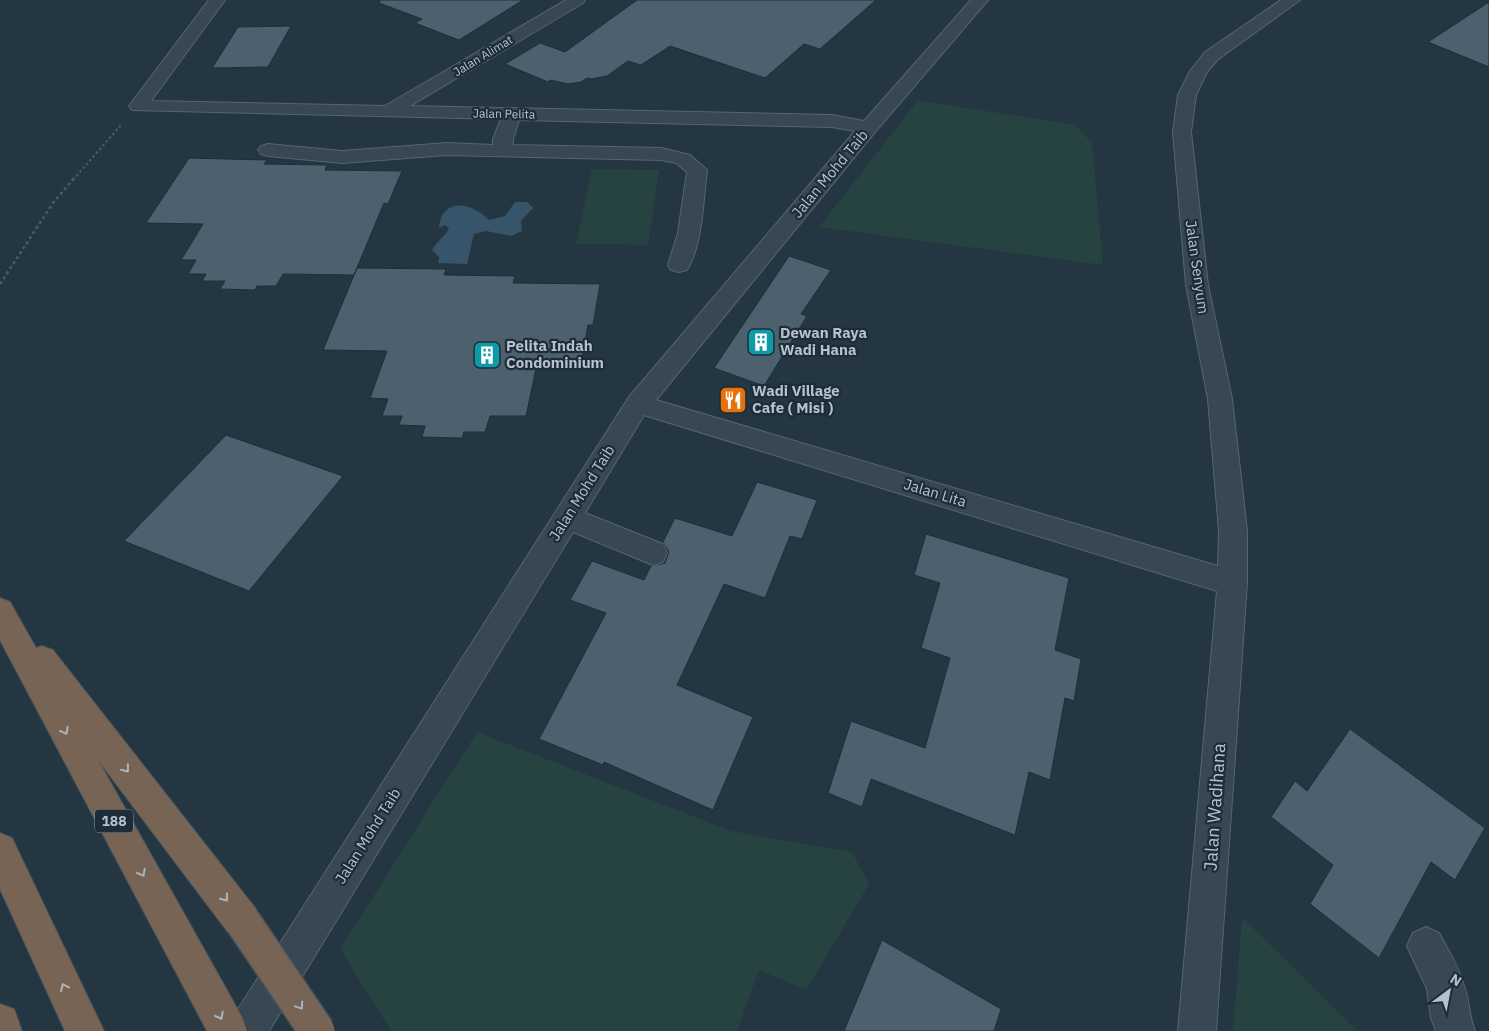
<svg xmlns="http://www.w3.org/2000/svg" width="1489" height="1031" viewBox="0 0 1489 1031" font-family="'IBM Plex Sans',sans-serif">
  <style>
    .green { fill: #264341 }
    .water { fill: #36556a }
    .building { fill: #4c606d; stroke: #1f2e39 }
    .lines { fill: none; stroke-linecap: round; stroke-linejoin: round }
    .minor-casing { stroke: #56656f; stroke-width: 2 }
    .highway-casing { stroke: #43525c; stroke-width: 2 }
    .path-far1 { stroke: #445f5d; stroke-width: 2; stroke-dasharray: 2.5 2.5; stroke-linecap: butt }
    .path { stroke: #445f5d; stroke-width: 2.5; stroke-dasharray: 3 3; stroke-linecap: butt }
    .minor { fill: #384752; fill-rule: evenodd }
    .highway { fill: #786454; fill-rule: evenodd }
    .highway-bridge-casing { stroke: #43525c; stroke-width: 38; stroke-linecap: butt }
    .highway-bridge { stroke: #786454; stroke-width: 35 }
    .oneway { stroke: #acb4ba }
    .labels { text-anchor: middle; stroke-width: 4.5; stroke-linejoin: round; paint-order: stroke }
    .far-street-label { font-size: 12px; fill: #b5c2cc; stroke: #1d2c37 }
    .shield { fill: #1d2c37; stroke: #87959f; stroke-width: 1 }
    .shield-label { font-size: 14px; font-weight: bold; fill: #b5c2cc }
    .street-label { font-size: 15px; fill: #b5c2cc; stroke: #1d2c37 }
    .poi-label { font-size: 15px; font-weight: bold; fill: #b5c2cc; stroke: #1d2c37; text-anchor: start }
    .near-street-label { font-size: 18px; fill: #b5c2cc; stroke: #1d2c37 }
  </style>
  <rect width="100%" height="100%" fill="#233642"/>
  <!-- green -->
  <path class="green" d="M918 100 1075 125 1092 143 1103 265 819 227Z
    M592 169 659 170 648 245 576 244Z
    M477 732 731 831 852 852 869 884 806 990 759 970 737 1031H391L340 949Z
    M1242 917 1358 1031H1233Z"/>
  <!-- water -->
  <path class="water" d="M515 202H527L533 208 521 221 522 231 511 236 486 231 474 234 467 264 438 263 439 257 432 250C437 241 445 237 449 228L445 225 439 228C442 196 472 203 489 220L505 216Z"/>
  <!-- building -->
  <path class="building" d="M380 0H523L459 40 415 23 422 19 379 3Z
    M637 0H876L820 49 804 44 765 78 670 46 641 65 628 61 607 76 591 79 587 78 581 82 568 84 550 80 548 82 505 64 540 43 565 52Z
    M1489 2V67L1428 42Z
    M291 26 268 67 212 68 238 27Z
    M189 158 267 160 264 164 327 165 325 170 402 171 388 204 384 203 354 275 283 274 276 286H257L255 290 220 289 225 281H202L206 274H188L196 260H181L203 224 146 223Z
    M789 256 831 270 801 314 807 316 764 386 714 368Z
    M357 268 446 269 444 275 515 276 513 283 600 284 593 325H588L581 365 537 364 526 416H490L485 432H464L462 438 422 437 425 426 399 425 402 416H382L388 399 370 398 387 351 323 350Z
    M226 435 343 476 249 591 124 541Z
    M757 482 817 500 802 539 790 536 765 598 724 584 677 685 753 717 713 810 604 762 603 765 539 739 606 613 570 600 592 561 644 580 651 566 665 563 669 552 663 542 675 518 732 536Z
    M926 534 1069 578 1055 650 1081 659 1074 701 1065 698 1050 780 1029 772 1015 835 871 779 862 807 828 793 851 721 925 748 950 658 921 648 940 583 914 575Z
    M1350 729 1485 828 1455 880 1431 862 1379 958 1310 904 1333 865 1271 817 1295 781 1307 791Z
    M882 940 1001 1009 994 1031H844Z"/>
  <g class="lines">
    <!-- minor casing -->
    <g class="minor-casing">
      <path id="minor" d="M209 0H225L151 101 385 106 566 0H585L583 3 410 106 832 115 864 121 971 0H988L875 132 656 400 1218 566 1219 531 1208 399 1186 285 1173 132 1178 95 1190 71 1205 52 1281 0H1300L1217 60 1207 72 1196 95 1191 132 1208 285 1232 399 1247 531V583L1216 1031H1178L1217 591 644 415 585 513 663 544 667 553 663 562 653 565 573 532 269 1031H228L233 1017 629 397 855 131 832 127 519 120 513 139V145L661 148 690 155 707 170C703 200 703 244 687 270L679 272 671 270 668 265 678 233 687 172 676 163 661 160 447 155 342 163 268 156 261 154 258 150 261 146 268 144 342 151 447 143 493 145V139L501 119 132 110 129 106 132 102Z
        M1426 927 1439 933C1448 950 1459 967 1464 986 1470 1001 1468 1014 1475 1031H1436L1431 1018 1427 989 1407 946 1413 933Z"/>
    </g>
    <!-- highway casing -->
    <g class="highway-casing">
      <path id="highway" d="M0 598 10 602 36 648 42 646 53 650 256 909 261 922 256 935 243 940 230 935 98 760 242 1017 247 1031H207L0 640Z
        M0 833 12 838 104 1031H65L0 889Z
        M0 1004 14 1009 22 1031H0Z"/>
    </g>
    <!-- path-far1 -->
    <path class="path-far1" d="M73 180 121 125"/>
    <!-- path -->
    <path class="path" d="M0 284 53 203 74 178"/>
    <!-- minor -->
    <use href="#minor" class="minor"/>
    <!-- highway -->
    <use href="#highway" class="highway"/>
    <!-- highway-bridge casing -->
    <g class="highway-bridge-casing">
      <path id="highway-bridge" d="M243 922 317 1031"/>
    </g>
    <!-- highway-bridge -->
    <use href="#highway-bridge" class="highway-bridge"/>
  </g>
  <!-- one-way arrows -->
  <defs><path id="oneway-chevron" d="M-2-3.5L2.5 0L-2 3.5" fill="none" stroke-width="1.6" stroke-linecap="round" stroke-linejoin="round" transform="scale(1.25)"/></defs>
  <g class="oneway">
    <use href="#oneway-chevron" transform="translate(65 731) rotate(62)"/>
    <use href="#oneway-chevron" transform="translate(126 769) rotate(52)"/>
    <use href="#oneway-chevron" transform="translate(142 873) rotate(62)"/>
    <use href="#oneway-chevron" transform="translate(225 898) rotate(52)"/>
    <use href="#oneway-chevron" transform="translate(64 987) rotate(-115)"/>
    <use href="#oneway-chevron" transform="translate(300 1006) rotate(56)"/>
    <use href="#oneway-chevron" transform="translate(220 1016) rotate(62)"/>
  </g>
  <!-- icons -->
  <defs>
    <g id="building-square" transform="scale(1.4375)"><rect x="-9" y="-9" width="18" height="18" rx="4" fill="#0f9aa8" stroke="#1d2c37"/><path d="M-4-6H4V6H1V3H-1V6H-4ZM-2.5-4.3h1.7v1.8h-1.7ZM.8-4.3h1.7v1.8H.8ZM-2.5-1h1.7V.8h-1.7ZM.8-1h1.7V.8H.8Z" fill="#fff"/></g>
    <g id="restaurant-square" transform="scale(1.4375)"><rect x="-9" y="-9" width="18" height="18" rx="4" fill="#e8710a" stroke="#1d2c37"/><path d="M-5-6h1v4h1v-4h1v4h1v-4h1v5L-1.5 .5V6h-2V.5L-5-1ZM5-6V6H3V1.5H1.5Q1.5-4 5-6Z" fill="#fff"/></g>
  </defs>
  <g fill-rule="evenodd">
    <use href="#building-square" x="761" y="342"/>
    <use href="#building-square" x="487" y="355"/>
    <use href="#restaurant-square" x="733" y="400"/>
  </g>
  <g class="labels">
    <!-- far-street labels -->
    <g class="far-street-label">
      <text transform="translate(483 56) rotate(-31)" y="4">Jalan Alimat</text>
      <text transform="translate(504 114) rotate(1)" y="4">Jalan Pelita</text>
    </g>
    <!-- shield labels -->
    <rect class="shield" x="95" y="809.5" width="38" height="23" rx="4"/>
    <g class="shield-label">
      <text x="114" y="826">188</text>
    </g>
    <!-- street labels -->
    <g class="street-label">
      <text transform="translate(830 174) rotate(-50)" y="5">Jalan Mohd Taib</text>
      <text transform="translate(1197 267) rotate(82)" y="5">Jalan Senyum</text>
      <text transform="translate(582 493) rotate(-58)" y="5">Jalan Mohd Taib</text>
      <text transform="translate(935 493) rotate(17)" y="5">Jalan Lita</text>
      <text transform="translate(368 836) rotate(-58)" y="5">Jalan Mohd Taib</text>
    </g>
    <!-- poi labels -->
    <g class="poi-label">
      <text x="780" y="338">Dewan Raya<tspan x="780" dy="17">Wadi Hana</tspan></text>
      <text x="506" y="351">Pelita Indah<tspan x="506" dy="17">Condominium</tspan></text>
      <text x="752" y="396">Wadi Village<tspan x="752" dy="17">Cafe ( Misi )</tspan></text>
    </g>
    <!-- near-street labels -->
    <g class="near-street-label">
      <text transform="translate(1215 807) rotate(-86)" y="6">Jalan Wadihana</text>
    </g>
  </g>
  <!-- north arrow -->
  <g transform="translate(1449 991) rotate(32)" stroke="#1d2c37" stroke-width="4" paint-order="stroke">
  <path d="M0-4L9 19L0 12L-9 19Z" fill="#b5c2cc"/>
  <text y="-8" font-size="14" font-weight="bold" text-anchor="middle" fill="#b5c2cc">N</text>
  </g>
</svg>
